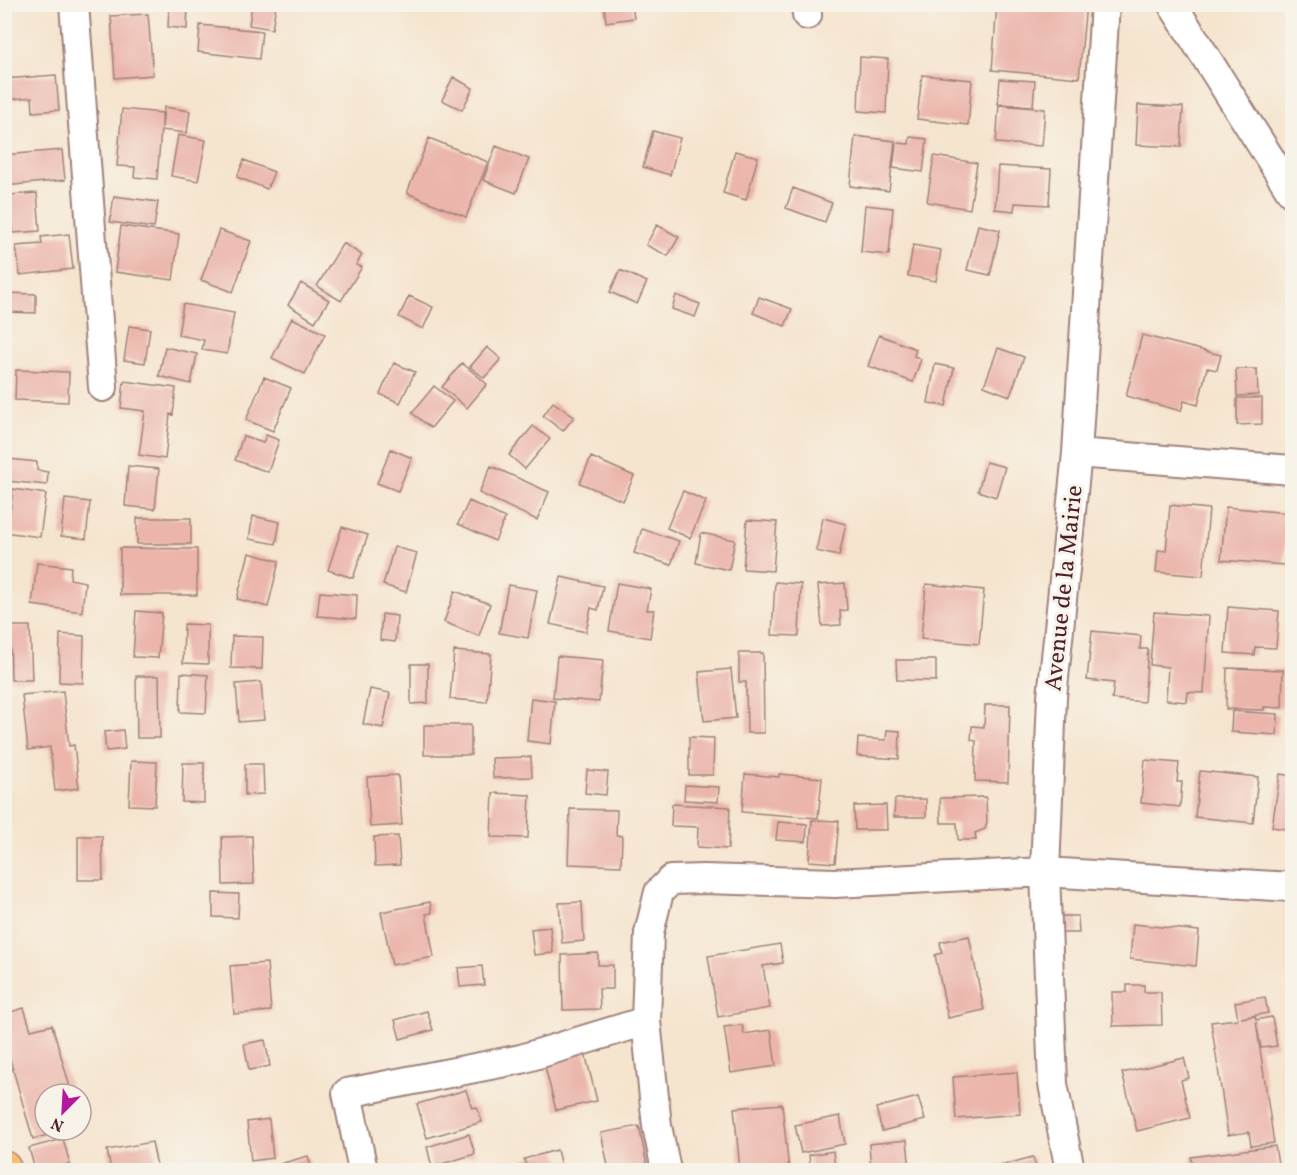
<svg xmlns="http://www.w3.org/2000/svg" width="1297" height="1175" viewBox="0 0 1297 1175" font-family="Vollkorn,serif">
  <style>
    .building { fill: #ebb5ab }
    .lines { fill: none; stroke-linecap: round; stroke-linejoin: round }
    .minor-casing { stroke: #a0827c; stroke-width: 32 }
    .highway-casing { stroke: #a0827c; stroke-width: 36 }
    .minor { stroke: #fff; stroke-width: 28 }
    .highway { stroke: #fdbc6f; stroke-width: 33 }
    .labels { text-anchor: middle; stroke-width: 6; stroke-linejoin: round; paint-order: stroke }
    .street-label { font-size: 24px; fill: #4a1f2b; stroke: #f7f3e8 }
  </style>
  <rect width="100%" height="100%" fill="#f7f3e8"/>
  <filter id="ink" filterUnits="userSpaceOnUse"><feTurbulence type="fractalNoise" baseFrequency=".0167" numOctaves="2"/><feDisplacementMap in="SourceGraphic" scale="12" xChannelSelector="R" yChannelSelector="G"/><feConvolveMatrix kernelMatrix="1 2 1 2 8 2 1 2 1" color-interpolation-filters="sRGB"/></filter>
  <filter id="wash" filterUnits="userSpaceOnUse"><feTurbulence type="fractalNoise" baseFrequency=".008" numOctaves="4" result="noise"/><feDisplacementMap in="SourceGraphic" scale="24" xChannelSelector="R" yChannelSelector="G"/><feGaussianBlur stdDeviation="1.35" result="paint"/><feColorMatrix in="noise" values="0 0 0 0 0 0 0 0 0 0 0 0 0 0 0 0 0 1.4 0 .05"/><feComposite in="paint" operator="in"/></filter>
  <g filter="url(#wash)">
    <rect width="100%" height="100%" fill="#f5e4ce"/>
    <g id="blocks">
      <!-- building -->
      <path class="building" d="M169 4H188L187 29 168 27Z
        M252 4 276 5 272 29 249 25Z
        M604 4H632L634 18 606 22Z
        M997 4H1086L1079 78 992 70Z
        M148 14 153 75 115 78 111 16Z
        M200 25 262 31 259 59 198 52Z
        M860 57 888 59 886 113 858 111Z
        M56 75 59 110 33 112 32 97 4 100V79Z
        M922 75 972 80 968 125 917 119Z
        M453 77 473 88 462 110 442 100Z
        M1000 79 1035 81 1033 106 998 104Z
        M999 105 1045 109 1042 146 996 143Z
        M1138 105 1183 107 1181 147 1136 145Z
        M164 107 190 111 187 133 161 130 157 179 134 177 135 167 117 166 122 109 162 113V128Z
        M653 131 680 138 670 175 643 167Z
        M178 135 206 140 198 181 171 176Z
        M855 136 895 141 889 191 850 186Z
        M910 137 927 139 923 172 893 168 896 143 909 144Z
        M429 138 488 162 466 217 407 193Z
        M496 146 529 159 516 193 483 180Z
        M62 150 65 180 4 186V155Z
        M735 151 758 157 746 200 723 193Z
        M934 156 977 163 970 209 927 202Z
        M244 160 274 172 267 189 237 177Z
        M998 166 1051 169 1049 205 1015 203 1014 211 995 209Z
        M793 188 832 203 825 222 786 208Z
        M37 193 40 231 13 233 9 195Z
        M114 196 158 202 154 228 110 222Z
        M865 205 893 208 889 255 861 252Z
        M657 225 679 237 668 256 646 245Z
        M978 225 1000 230 990 275 967 270Z
        M121 226 179 234 173 280 115 272Z
        M219 230 251 241 233 292 201 280Z
        M69 234 73 269 20 275 16 246 42 244 41 237Z
        M343 243 362 255 356 265 362 267 341 301 317 286Z
        M913 245 941 250 936 281 908 276Z
        M620 270 647 282 637 304 610 292Z
        M301 283 329 300 315 322 288 305Z
        M4 293 36 294V313L4 312Z
        M676 295 700 304 695 317 672 309Z
        M409 296 433 307 423 329 399 317Z
        M759 297 792 309 785 326 753 313Z
        M183 304 234 313 227 354 202 350 204 340 178 335Z
        M292 318 325 334 305 374 272 358Z
        M129 326 150 329 145 363 124 360Z
        M879 335 916 349 914 356 921 359 913 382 868 366Z
        M1142 335 1221 355 1217 370 1207 368 1198 405 1184 401 1181 411 1126 396Z
        M165 347 197 354 191 384 159 376Z
        M487 347 501 359 484 378 470 367Z
        M998 348 1024 357 1010 396 984 386Z
        M394 363 415 372 400 403 380 394Z
        M462 363 487 384 467 408 442 387Z
        M935 364 954 368 946 406 928 403Z
        M1236 369H1257L1258 395 1237 396Z
        M16 370 69 372 68 402 15 400Z
        M264 377 291 388 273 431 246 420Z
        M124 381 176 388 173 415 170 414 165 459 139 455 145 411 121 408Z
        M434 386 453 401 431 428 412 413Z
        M1237 398H1262V424L1237 425Z
        M553 402 574 417 563 431 543 416Z
        M533 426 550 439 525 469 509 455Z
        M266 435 279 440 268 472 235 460 243 436 263 443Z
        M391 449 412 458 398 491 377 483Z
        M591 457 634 476 623 501 580 483Z
        M8 459 37 462V470L48 472 47 485 6 481Z
        M986 462 1005 467 996 497 978 491Z
        M128 466 159 469 155 509 125 506Z
        M491 466 549 492 537 520 479 493Z
        M13 489 46 494 40 537 4 532V519H9Z
        M683 491 706 501 690 538 667 528Z
        M65 499 90 502 86 539 61 536Z
        M469 501 505 518 495 541 458 524Z
        M1170 505 1209 509 1203 576 1156 572 1158 550 1166 551Z
        M1226 507 1288 513 1284 565 1221 560Z
        M253 516 280 522 276 544 249 539Z
        M137 518H191V544H137Z
        M823 518 846 524 839 556 816 551Z
        M747 520 777 522 773 571 743 569Z
        M342 527 368 535 353 578 328 570Z
        M642 529 679 541 671 565 634 553Z
        M701 533 735 540 729 570 696 563Z
        M394 547 417 553 406 592 383 585Z
        M120 548 197 549V595H120Z
        M249 553 279 561 268 607 237 599Z
        M37 563 71 567 70 579 85 582 82 612 32 605Z
        M561 577 603 586 598 610 591 608 586 632 550 624Z
        M775 582 801 584 799 636 772 635Z
        M617 583 651 589 647 610H654L650 638 609 631Z
        M845 583 847 610 840 611 841 625 822 626 818 585Z
        M926 584 984 590 979 644 921 639Z
        M508 585 537 590 528 638 499 633Z
        M455 591 490 604 479 636 444 622Z
        M320 592 357 595 356 619 317 616Z
        M1228 607 1279 611 1276 648 1255 647 1254 655 1225 653Z
        M136 611 162 613 158 658 133 657Z
        M1154 612 1209 616 1204 693 1188 692 1187 702 1166 700 1168 667 1150 665Z
        M382 614 397 616 395 642 380 640Z
        M184 624 208 625V664L183 663Z
        M10 626H30L32 680H11Z
        M1092 631 1141 636 1140 649H1148L1144 702 1112 699 1114 683 1087 680Z
        M60 634 84 636 83 683 59 682Z
        M232 636 263 637 262 669 231 668Z
        M454 651 491 654 487 702 450 699Z
        M739 653H763L764 733H747L746 682H739Z
        M557 656 603 660 599 702 553 698Z
        M896 660H936V681L897 680Z
        M411 664H428V703L411 704Z
        M1227 668 1283 670 1282 708 1264 707V710L1226 709Z
        M731 669 736 718 704 721 699 672Z
        M181 673 208 675 206 713 180 712Z
        M136 676H159L160 738H137Z
        M261 682 264 720 239 722 236 684Z
        M370 689 390 693 383 728 363 724Z
        M63 691 69 746 74 745 79 788 55 791 50 747 28 750 22 695Z
        M531 698 555 701 551 744 527 741Z
        M985 705H1010L1008 782 975 781 976 741 971 740 972 726 984 727Z
        M1232 711 1278 714 1277 735 1231 732Z
        M424 725H471V755H424Z
        M123 730 125 749 106 751 104 732Z
        M887 730 900 731 899 759 857 756 858 738 886 740Z
        M689 737 714 738 713 775H689Z
        M531 757 532 777 493 778 492 758Z
        M1145 760 1179 763 1177 782H1182L1180 807 1141 803Z
        M131 761 157 762 155 806 129 805Z
        M183 763H204V803L182 802Z
        M245 764H263L264 794 245 795Z
        M587 770 608 772 606 795 585 793Z
        M1200 771 1258 777 1253 823 1195 817Z
        M745 774 779 777V774L822 778 818 818 742 812Z
        M1280 774 1292 776V830L1272 827Z
        M398 775 402 825 370 827 367 777Z
        M685 785 719 787 718 802 684 800Z
        M493 793 530 795 528 838 491 837Z
        M986 797 987 822 985 829 975 833 976 840H958L957 823H941L940 798Z
        M895 799H926V817H894Z
        M672 804 730 807 728 849 697 847 698 827 671 826Z
        M886 805 887 830H855L854 806Z
        M570 809 617 810 616 835 622 836 621 866 568 864Z
        M812 820 839 821 835 863 809 861Z
        M778 822 807 824 806 842 776 840Z
        M78 836H102L103 880H78Z
        M252 836 254 884 223 885 222 837Z
        M398 836 400 865 375 866 374 837Z
        M213 893 239 894 238 918 213 917Z
        M430 902 432 913 426 914 434 957 392 965 381 912Z
        M582 902 584 941 562 943 559 903Z
        M1056 916H1078L1079 933H1057Z
        M1133 924 1199 931 1196 966 1130 959Z
        M550 927 553 953 534 955 531 929Z
        M969 936 984 1010 948 1018 935 955 942 953 940 942Z
        M780 944 783 963 763 966 770 1008 718 1017 708 956Z
        M598 953V965H613V989H599L600 1009 563 1010 562 955Z
        M267 963 271 1011 234 1014 230 966Z
        M482 966 484 985 460 987 458 968Z
        M1127 985H1144V992H1161L1162 1025 1113 1026 1112 992H1127Z
        M1265 997 1268 1013 1241 1018 1255 1016 1256 1020 1272 1017 1277 1046 1261 1048 1256 1022 1274 1143 1251 1146 1249 1132 1228 1135 1211 1022 1238 1019 1235 1002Z
        M24 1008 31 1030 52 1025 72 1094H45V1130L62 1131 33 1139 4 1039V1014Z
        M427 1011 433 1030 400 1039 395 1020Z
        M742 1025 744 1034 771 1030 776 1066 731 1073 724 1027Z
        M265 1040 270 1066 249 1070 244 1044Z
        M584 1049 597 1101 556 1110 543 1059Z
        M1184 1058 1189 1078 1181 1080 1190 1118 1137 1131 1122 1073Z
        M1017 1072 1020 1114 956 1119 953 1077Z
        M466 1090 472 1108 477 1107 482 1122 427 1138 417 1104Z
        M918 1097 925 1120 882 1131 876 1108Z
        M782 1104 789 1170H740L734 1108Z
        M840 1116 845 1144 801 1153 795 1125Z
        M269 1119 273 1158 251 1161 247 1122Z
        M639 1126 648 1170H609L601 1133Z
        M469 1134 475 1154 432 1167 427 1147Z
        M63 1139 70 1164 45 1170H35L29 1148Z
        M907 1140 910 1170H871L869 1144Z
        M152 1142 157 1166 134 1170H111L107 1150Z
        M1275 1146 1279 1170H1193L1191 1157Z
        M557 1150 562 1170H528L524 1159Z
        M833 1151 835 1170H811L809 1155Z
        M308 1156 312 1170H282L280 1164Z
        M1033 1157 1037 1170H984Z"/>
    </g>
  </g>
  <g filter="url(#ink)">
    <use href="#blocks" fill-opacity="0" stroke="#a0827c" stroke-width="1.5"/>
    <g class="lines">
      <!-- minor casing -->
      <g class="minor-casing">
        <path id="minor" d="M74 4 103 387
          M806 4 807 15
          M1172 4 1292 193
          M1077 453 1292 470
          M363 1170 347 1093 521 1059 646 1021
          M666 1170 657 1126 646 1021 649 933 659 892 671 880 704 879 835 883 1045 872 1292 887
          M1070 1170 1053 1084 1045 872 1052 697 1077 453 1105 4"/>
      </g>
      <!-- highway casing -->
      <g class="highway-casing">
        <path id="highway" d="M4 1168 5 1170"/>
      </g>
      <!-- minor -->
      <use href="#minor" class="minor"/>
      <!-- highway -->
      <use href="#highway" class="highway"/>
    </g>
  </g>
  <g class="labels">
    <!-- street labels -->
    <g class="street-label">
      <text transform="translate(1063 588) rotate(-84)" y="8">Avenue de la Mairie</text>
    </g>
  </g>
  <!-- margin -->
  <rect width="1297" height="1175" fill="none" stroke="#f7f3e8" stroke-width="24"/>
  <!-- north arrow -->
  <g transform="translate(63 1112) rotate(204)"><circle r="28" fill="#f7f3e8" stroke="#b29e9c" stroke-width="1.5"/>
  <path d="M0-4.5L10 22L0 15L-10 22Z" fill="#b5179e"/>
  <text y="-9" font-size="16" font-weight="bold" text-anchor="middle" fill="#4a1f2b">N</text>
  </g>
</svg>
